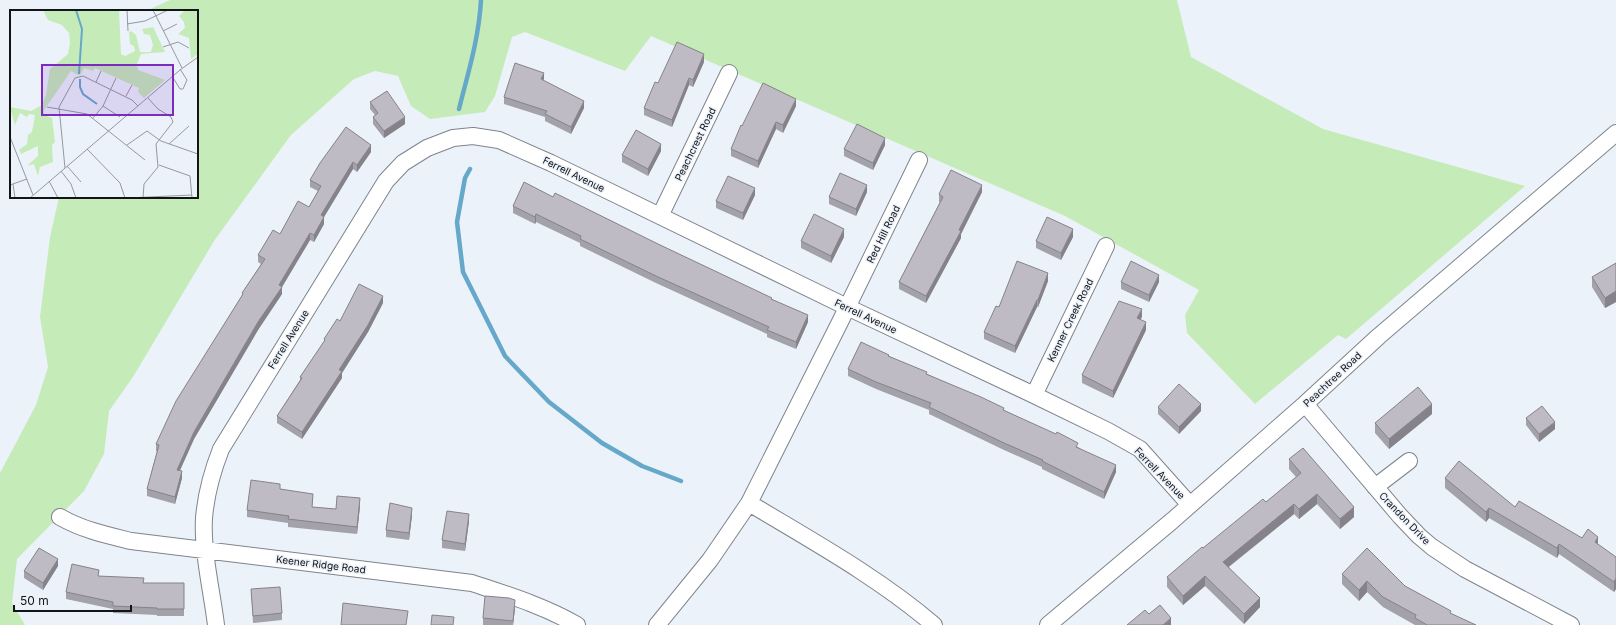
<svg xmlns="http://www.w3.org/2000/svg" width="1616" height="625" viewBox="0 0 1616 625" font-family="Inter,sans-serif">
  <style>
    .green { fill: #c5ecb8 }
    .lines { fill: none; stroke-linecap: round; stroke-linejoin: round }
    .stream { stroke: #66a8c9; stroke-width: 4.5 }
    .minor-casing { stroke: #7f848c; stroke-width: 18 }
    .minor { stroke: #fff; stroke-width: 16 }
    .wall { fill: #a3a1a9 }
    .shaded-wall { fill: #858389 }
    .building { fill: #bebbc4; stroke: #858389 }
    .labels { text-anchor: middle; stroke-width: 3; stroke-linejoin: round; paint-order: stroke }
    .street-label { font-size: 10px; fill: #121417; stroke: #ecf2fa }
    .inset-river { fill: none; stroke: #66a8c9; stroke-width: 2 }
    .inset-road { fill: none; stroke: #95999f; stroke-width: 1 }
    .view { fill: #7b2cbf; fill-opacity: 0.15; stroke: #7b2cbf; stroke-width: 2 }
    .inset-edge { fill: none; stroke: #121417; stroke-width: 2 }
  </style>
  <rect width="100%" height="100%" fill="#ecf2fa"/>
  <!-- green -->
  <path class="green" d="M170 0H1177L1191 57 1323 129 1525 186 1346 339 1338 335 1255 404 1187 333 1185 315 1199 290 1065 216 651 36 625 71 525 32 512 37 495 96 485 112 430 119 411 106 398 76 375 71 354 79 291 135 214 241 133 377 109 411 104 454 84 491 17 559 12 603 25 625H0V473L36 405 48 367 40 317 50 237 59 197H197V11H146Z"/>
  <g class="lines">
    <!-- stream -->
    <path class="stream" d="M459 109C468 73 479 38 481 0
      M470 169 465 178 457 222 463 272 505 356 549 402 602 443 642 466 681 481"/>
    <!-- minor casing -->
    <g class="minor-casing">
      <path id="minor" d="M660 216 729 73
        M1034 395 1106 246
        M1305 404 1400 516 1419 536 1432 547 1465 569 1571 625
        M1375 487 1409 461
        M749 503C812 541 878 577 934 625
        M60 517C83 530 106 535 131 541L472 583C508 595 544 606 577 625
        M216 625C212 592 202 551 204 518 206 494 212 472 221 449L386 181 403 163 427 148 453 138 473 136 499 140 551 163 847 307 1034 395 1108 431 1140 449 1190 505
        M657 625 710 560 749 503 840 322 919 160
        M1048 625 1173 520 1305 404 1379 336 1616 133"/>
    </g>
    <!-- minor -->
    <use href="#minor" class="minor"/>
  </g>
  <!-- wall -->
  <path class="wall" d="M704 62 693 87 689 85 672 127 644 115V108L658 83Z
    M543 80 584 108 571 134 545 121V117L504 104V97Z
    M370 102 405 124 384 138 373 124V117L375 115 370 109Z
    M796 106 783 133 776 129 758 168 731 156V149L742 126Z
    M885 145 873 170 844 156V149Z
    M661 151 648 176 622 162V155Z
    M371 152 357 172 353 169 324 217V224L314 242 310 240 282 287V294L258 330 194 439 180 470 182 478 175 504 147 496V489L157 451H156V444L242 295V293L261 264 258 262V255L309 207 318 191 310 187V180Z
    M867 192 856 216 829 204V197Z
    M982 192 961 234V238L926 303 899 289V282L940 202H939V194Z
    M755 195 743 220 716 208V201Z
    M553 197 658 244 772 299 808 322 796 349 767 337V334L656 283 580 246V243L536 222 535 224 513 213V206Z
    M844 237 831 263 801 248V241Z
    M1073 237 1061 260 1036 248V241Z
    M1616 263V302L1605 308 1592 287V277Z
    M1048 281 1038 307H1037L1015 353 984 339V332L999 307Z
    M1121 282H1159L1149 302 1121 289Z
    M383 303 368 332 342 373V378L302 439 277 423V416L300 380V377L324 342V339L340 321Z
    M1142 317 1140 320 1146 330 1113 398 1082 383V375Z
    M889 356 1004 410 1078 447 1116 472 1104 499 1042 469V467L1004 450 929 414V410L876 389 848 376V369Z
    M1158 407 1201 411 1179 434 1158 414Z
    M1432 414 1389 449 1375 433V423Z
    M1526 418 1555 429 1539 442 1526 425Z
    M1289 459 1354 517 1340 529 1317 504 1299 519 1294 514 1229 567 1260 607 1244 624 1205 586 1183 605 1167 587V577L1203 548 1266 502 1296 477 1289 469Z
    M1445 478 1515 507 1598 545 1616 557V589L1614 592 1559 554 1557 558 1489 518 1486 522 1445 488Z
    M280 489 313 501 312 507 336 509 360 506 357 534 288 527V523L247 517V510Z
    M412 515 409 540 386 537V530Z
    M469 521 465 551 442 548V540Z
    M58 566 43 590 24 578V571Z
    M1342 574 1405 586 1451 614 1476 625H1415L1383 607 1367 592 1359 601 1342 584Z
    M99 576 144 583H184V616H157V615L113 613V609L66 599V592Z
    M251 589 282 613V620L253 623Z
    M515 608 513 625H483V618Z"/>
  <!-- shaded-wall -->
  <path class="shaded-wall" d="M704 54V62L693 87V80Z
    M544 73V80L541 79Z
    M689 78V85L672 127V120Z
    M796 99V106L783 133V125Z
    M584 101V108L571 134V127Z
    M405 117V124L384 138V131Z
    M776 122V129L758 168V161Z
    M885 138V145L873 170V163Z
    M661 144V151L648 176V169Z
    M371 145V152L357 172V165Z
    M353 162V169L324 217V224L314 242V235L321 215Z
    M867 185V192L856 216V209Z
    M982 185V192L961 234V238L926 303V296Z
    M755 188V195L743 220V213Z
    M536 214V222L535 224V217Z
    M844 229V237L831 263V256Z
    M1073 229V237L1061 260V253Z
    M310 233V240L282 287V294L258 330 194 439 177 477V470L194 432 279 285Z
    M1048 273V281L1038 307V300Z
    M1159 275V282L1149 302V295Z
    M1616 291V302L1605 308V298Z
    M383 296V303L368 332 342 373V378L302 439V432Z
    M1037 300V307L1015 353V346Z
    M1142 309V317L1137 325V318Z
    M808 315V322L796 349V342Z
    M1146 322V330L1113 398V391Z
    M1201 404V411L1179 434V427Z
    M1432 404V414L1389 449V439Z
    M1555 422V429L1539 442V434Z
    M1116 465V472L1104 499V492Z
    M182 471V478L175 504V497Z
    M1317 494V504L1299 519V509Z
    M360 498V506L357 534V527Z
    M1294 504V514L1223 571V562Z
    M1354 507V517L1340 529V519Z
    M412 508V515L409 540V533Z
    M1489 508V518L1486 522V512Z
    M469 514V521L465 551V544Z
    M1598 537V547L1595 542Z
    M1559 544V554L1557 558V548Z
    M58 559V566L43 590V583Z
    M1205 576V586L1183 605V596Z
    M1616 578V589L1614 592V582Z
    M1367 581V592L1359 601V590Z
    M1260 598V607L1244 624V614Z
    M515 600V608L513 625V621Z
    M1171 618V625H1163Z"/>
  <!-- building -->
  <path class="building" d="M677 42 704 54 693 80 689 78 672 120 644 108 655 82 658 83Z
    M515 63 544 73 541 79 584 101 571 127 545 114 547 111 504 97Z
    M763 83 796 99 783 125 776 122 758 161 731 149 741 125 742 126Z
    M387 91 405 117 384 131 373 117 378 113 370 102Z
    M857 124 885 138 873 163 844 149Z
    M346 127 371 145 357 165 353 162 321 215 324 217 314 235 310 233 279 285 282 287 258 322 194 432 177 470 182 471 175 497 147 489 159 445 156 444 176 401 243 294 242 293 265 259 258 255 273 230 280 234 298 201 309 207 321 186 310 180 320 163Z
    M636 130 661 144 648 169 622 155Z
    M951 170 982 185 959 230 961 231 926 296 899 282 943 197 939 194Z
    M840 173 867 185 856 209 829 197Z
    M728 176 755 188 743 213 716 201Z
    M524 182 553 197 555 193 658 244 772 298 771 299 808 315 796 342 767 330 769 327 656 276 580 239 581 236 536 214 535 217 513 206Z
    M814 214 844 229 831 256 801 241Z
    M1047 217 1073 229 1061 253 1036 241Z
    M1017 261 1048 273 1038 300H1037L1015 346 984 332 996 306 999 307Z
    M1131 261 1159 275 1149 295 1121 282Z
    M1616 263V291L1605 298 1592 277Z
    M359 284 383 296 368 325 339 370 342 371 302 432 277 416 302 378 300 377 325 340 324 339 337 319 340 321Z
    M1119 301 1142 309 1137 318 1146 322 1113 391 1082 375Z
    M861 342 889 355 888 356 927 372 926 374 981 397 1004 408 1003 410 1056 434 1057 432 1078 443 1076 447 1116 465 1104 492 1042 461 1043 460 1004 443 929 407 931 403 876 382 848 369Z
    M1179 384 1201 404 1179 427 1158 407Z
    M1418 387 1432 404 1389 439 1375 423Z
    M1542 406 1555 422 1539 434 1526 418Z
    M1303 448 1354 507 1340 519 1317 494 1299 509 1294 504 1223 562 1260 598 1244 614 1205 576 1183 596 1167 577 1202 547 1203 548 1263 499 1266 502 1301 473 1289 459Z
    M1459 461 1515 507 1519 501 1582 538 1588 529 1598 537 1595 542 1616 557V578L1614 582 1559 544 1557 548 1489 508 1486 512 1445 478Z
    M251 480 280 484V489L313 494 312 507 336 509 337 496 360 498 357 527 288 519 289 516 247 510Z
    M390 503 412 508 409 533 386 530Z
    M447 511 469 514 465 544 442 540Z
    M39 548 58 559 43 583 24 571Z
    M1367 548 1405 586 1451 611 1450 613 1476 625H1427L1415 618 1416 615 1383 597 1367 581 1359 590 1342 574Z
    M72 564 99 570 98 576 144 578 143 583H184V609H157V608L113 606V602L66 592Z
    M280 587 282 613 253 616 251 589Z
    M485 596 509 598 515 600 513 621 483 618Z
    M343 603 408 611 406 625H341Z
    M1160 605 1171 618 1163 625H1127L1145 610 1149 614Z
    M432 615 454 617 453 625H431Z"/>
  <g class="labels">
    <!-- street labels -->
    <g class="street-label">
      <text transform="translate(695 144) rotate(-64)" y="4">Peachcrest Road</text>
      <text transform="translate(574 174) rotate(26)" y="4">Ferrell Avenue</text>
      <text transform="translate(883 234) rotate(-64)" y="4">Red Hill Road</text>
      <text transform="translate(866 316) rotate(25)" y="4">Ferrell Avenue</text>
      <text transform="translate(1070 320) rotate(-64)" y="4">Kenner Creek Road</text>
      <text transform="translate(288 339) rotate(-58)" y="4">Ferrell Avenue</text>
      <text transform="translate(1332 379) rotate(-43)" y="4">Peachtree Road</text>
      <text transform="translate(1160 473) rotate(46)" y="4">Ferrell Avenue</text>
      <text transform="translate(1405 518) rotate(46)" y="4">Crandon Drive</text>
      <text transform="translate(321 564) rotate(7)" y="4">Keener Ridge Road</text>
    </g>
  </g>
  <!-- overview -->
  <g transform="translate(10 10)">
    <rect width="188" height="188" fill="#ecf2fa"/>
    <path d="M33 0H109L111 44 115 46 125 41 124 36 120 34 119 22 121 21 126 25 130 42H141L143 35 140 25 134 24 132 19 143 17 155 42 131 44 127 54 128 60 155 70 134 88 128 82 129 78 85 58 83 61 74 58 71 64 68 65 61 61 34 100V105L42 108 45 132 42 135 43 152 30 157 28 166 24 154 17 156 28 146V136L11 144 9 140 17 134 18 125 22 122 25 105 19 104 17 107 10 103 5 115 0 97 21 101 32 95 36 85 40 59 58 44 60 33 59 23 52 15 38 10ZM175 0H188V44L181 49 179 28 168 24 175 18 174 12 169 6Z" fill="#c5ecb8"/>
    <path class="inset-river" d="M66 0 72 19 69 64M70 69V77L73 84 87 94"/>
    <path class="inset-road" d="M117 0 118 21M143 0 172 58M117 14 135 11 158 0M153 21 167 14M153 37 168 32 179 38M162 66 170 79H173L177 70 170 59M86 72 91 61M116 86 122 75M93 96 110 107M37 97 77 104 135 150M83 108 93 96 106 68M0 127 23 185M159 134 179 116M117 135 137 121 151 131 188 144M77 139 110 173 115 188M149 155 180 166M57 156 71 172M55 158 49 97 65 68 73 66 122 90 128 96M51 161 61 174 66 188M180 166 182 188M39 171 48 188M3 174 5 188M0 175 17 169M20 188 170 60 188 47M117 188 182 185M133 188 134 174 148 157 146 134 163 112 161 107 148 99 138 88"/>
    <path class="view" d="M32 55H163V105H32Z"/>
    <rect width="188" height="188" class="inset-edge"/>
  </g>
  <!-- scale -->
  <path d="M14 605v6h117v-6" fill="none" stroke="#121417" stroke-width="2"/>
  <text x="20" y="605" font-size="12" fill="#121417" stroke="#ecf2fa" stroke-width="3" paint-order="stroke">50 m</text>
</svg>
